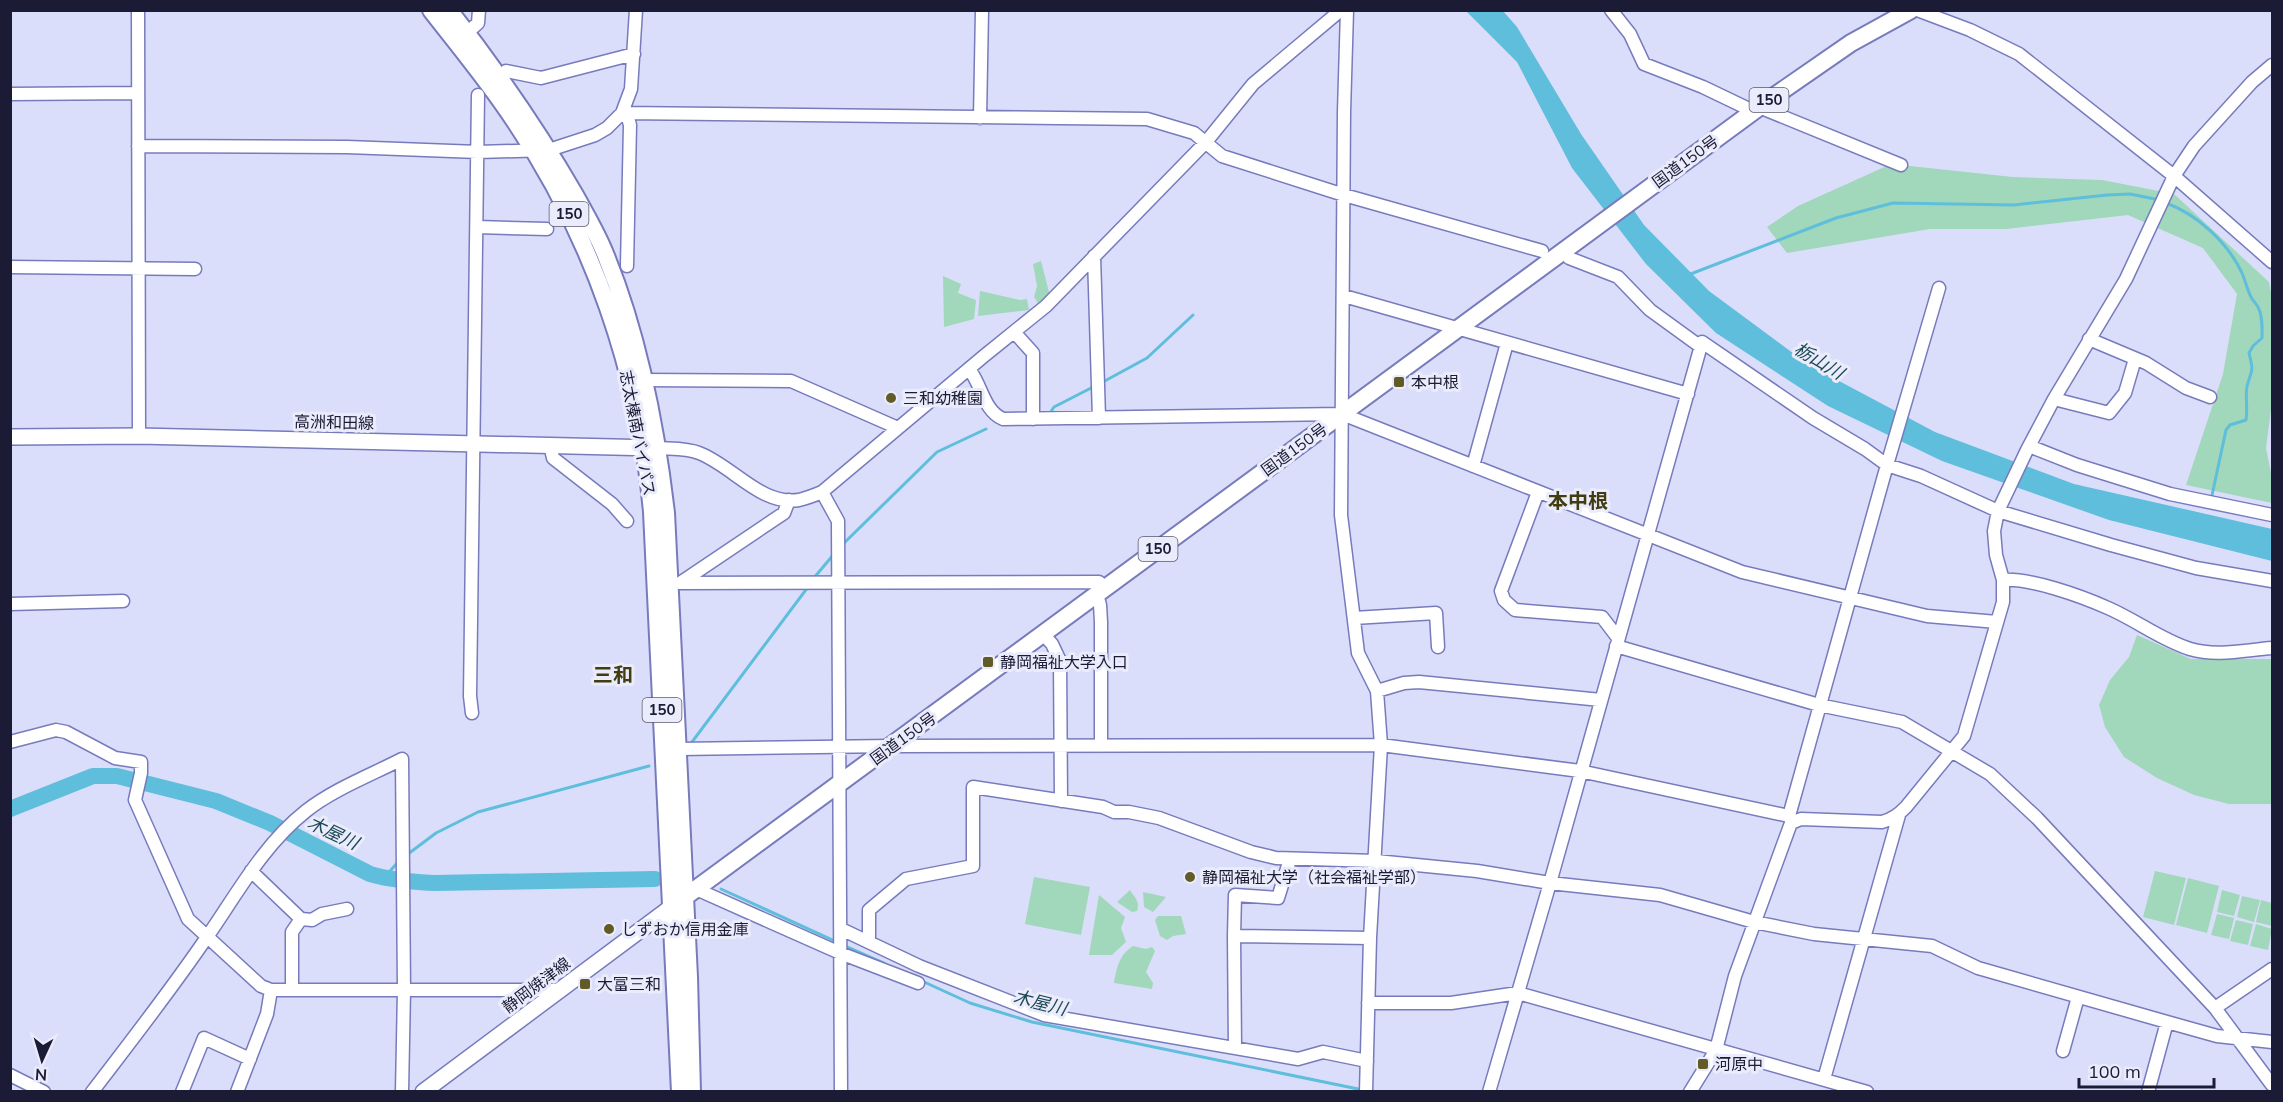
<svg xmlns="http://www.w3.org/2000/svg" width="2283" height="1102" viewBox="0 0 2283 1102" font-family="Mulish,'Noto Sans JP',sans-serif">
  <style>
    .green { fill: #a1d7ba }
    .water { fill: #5ebedb }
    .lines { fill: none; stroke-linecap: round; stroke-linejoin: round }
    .stream { stroke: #5ebedb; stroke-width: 3 }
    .river { stroke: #5ebedb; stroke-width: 16 }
    .minor-casing { stroke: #777bbc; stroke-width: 15 }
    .major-casing { stroke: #777bbc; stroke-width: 18 }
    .highway-casing { stroke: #777bbc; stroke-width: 20 }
    .minor { stroke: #fff; stroke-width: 12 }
    .major { stroke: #fff; stroke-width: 15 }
    .highway { stroke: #fff; stroke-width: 16 }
    .poi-dot { fill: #625a27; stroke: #ebecfb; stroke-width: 2 }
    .labels { text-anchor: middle; stroke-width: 6; stroke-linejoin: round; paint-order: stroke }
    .shield { fill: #ebecfb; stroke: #595a70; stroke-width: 1.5 }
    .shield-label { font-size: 15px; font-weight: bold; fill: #1b1b35 }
    .street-label { font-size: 16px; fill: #1b1b35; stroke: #ebecfb }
    .poi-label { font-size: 16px; fill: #1b1b35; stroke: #ebecfb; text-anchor: start }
    .water-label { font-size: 18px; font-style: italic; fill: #1d4855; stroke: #ebecfb }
    .quarter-label { font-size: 20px; font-weight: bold; fill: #423c12; stroke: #ebecfb }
  </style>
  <rect width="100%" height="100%" fill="#dbdefb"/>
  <!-- green -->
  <path class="green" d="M1891 164 2013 177 2102 180 2174 194 2269 282 2272 298V402L2266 448 2272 478V503L2186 485 2223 374 2237 294 2203 248 2128 215 2006 229H1930L1787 253 1767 227 1798 206Z
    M1041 261 1050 296 1040 306 1034 297 1037 286 1033 264Z
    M943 276 961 284 958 293 976 300 974 319 944 327Z
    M980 291 1020 300 1027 299 1029 310 978 316Z
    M2137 635 2191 659H2272V804H2229L2194 795 2157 778 2124 757 2105 727 2099 705 2110 680 2129 657Z
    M2155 871 2186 878 2174 925 2143 917Z
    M1034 877 1090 887 1081 935 1025 924Z
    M2188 878 2219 886 2207 933 2176 925Z
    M1130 890C1135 899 1140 900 1137 911L1132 912 1117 902Z
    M2222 890 2240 895 2234 916 2217 912Z
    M1143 892 1166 897 1153 912 1144 907Z
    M1099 895 1125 917 1121 928 1126 942 1112 955H1089Z
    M2242 896 2260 900 2254 922 2237 917Z
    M2261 900 2272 903V926L2256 922Z
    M2217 914 2234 918 2229 939 2211 935Z
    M1158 916H1181L1186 934 1173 936 1167 940 1160 936 1155 920Z
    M2236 920 2253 924 2248 945 2230 941Z
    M2256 924 2272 929 2268 950 2250 946Z
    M1133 946 1146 949 1152 947 1155 951 1146 972 1153 983 1152 989 1114 983C1117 967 1119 955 1133 946Z"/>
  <!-- water -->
  <path class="water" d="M1466 11H1503L1517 27 1581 134 1644 225 1709 291 1809 365 1935 432 2074 484 2272 529V561L2109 520 1942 461 1828 406 1716 333 1646 264 1572 168 1517 62Z"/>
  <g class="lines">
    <!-- stream -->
    <path class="stream" d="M2166 203C2197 214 2228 243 2242 273 2245 280 2247 288 2250 295 2252 300 2255 302 2258 307 2263 316 2262 328 2262 338L2253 346 2249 353C2254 373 2252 368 2247 386 2245 397 2248 409 2246 420L2230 425 2226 430 2211 500
      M1688 275 1836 218 1893 203 2014 205 2107 195 2130 194 2160 200
      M1101 383 1147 358 1193 315
      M1048 416 1054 407 1095 386
      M842 545 937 452 986 429
      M813 579 834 554
      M692 742 808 587
      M408 854 436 833 478 812 649 766
      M384 878 398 862
      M721 889 837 942
      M843 945 884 963
      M922 981 970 1003 1032 1022 1363 1090"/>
    <!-- river -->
    <path class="river" d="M10 809 93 776H117L216 801 270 823 370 874C391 880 412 882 434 883L655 879"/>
    <!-- minor casing -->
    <g class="minor-casing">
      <path id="minor" d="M138 10 139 436
        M1347 10 1344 112 1341 515 1358 653 1377 691 1381 745 1370 938 1366 1092
        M1611 10 1630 34 1644 64 1703 87 1753 111
        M1917 10 1970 30 2019 54 2174 176 2272 262
        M467 33 478 23 479 10
        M506 71 541 78 634 54
        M10 94 138 93
        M1759 107 1901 165
        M622 113 1147 119 1194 133 1222 156 1344 195 1542 251
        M622 113 628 118 630 125 627 266
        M980 118 982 10
        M138 146 347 147 478 152 549 150 595 135 607 128 622 113 631 89 636 10
        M477 227 547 229
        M1094 256 1099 418
        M1569 258 1618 277 1650 310 1701 347
        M10 267 195 269
        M1344 296 1688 394
        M1014 332 1033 353V419
        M2089 339 2146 363 2186 388 2210 397
        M969 369C982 385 983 410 1003 419L1342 414 1742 572 1927 616 1997 622
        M643 380 791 381 898 428
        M2054 399 2109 413 2125 393 2135 359
        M550 445 553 458 612 504 627 521
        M2029 446 2077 465 2170 494 2272 515
        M658 448C671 449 687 448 699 453 733 466 761 506 799 500 807 498 815 495 822 492L984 356 1046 306 1206 142 1253 84 1341 10
        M1473 466 1507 343
        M822 492 838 521 841 1092
        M1538 492 1501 591 1504 600 1515 610 1602 617 1618 638
        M2003 580C2031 578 2081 596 2108 608 2136 620 2161 640 2190 649 2217 657 2245 650 2272 648
        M680 583 784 513 789 500
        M681 583 1099 582 1105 588
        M1097 594 1100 605 1101 622V745
        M10 604 123 601
        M1354 618 1436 613 1438 647
        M1043 634 1052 644 1060 661 1061 801
        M1616 646 1819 705 1902 722 1990 774 2037 818 2215 1008 2272 1085
        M1377 691 1404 683 1419 682 1601 700
        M472 713 470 696 478 95
        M10 742 56 730 66 732 115 758 141 762V773L135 800 188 919 261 986 271 990H559
        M678 749 892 746 1381 745 1580 771 1789 816 1887 465 1939 288
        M251 871 301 919 312 920 322 914 347 909
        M696 889 840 953 918 983
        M841 929 919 966 1044 1015 1298 1059 1323 1052 1367 1061
        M1234 936 1370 938
        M869 941V910L906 879 973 866V787L1103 807 1114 812H1129L1159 818 1251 852 1276 858 1376 861 1477 871 1550 883 1660 895 1754 922 1814 934 1932 946 1978 968 2167 1022 2217 1036 2272 1042
        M292 990V932L301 919
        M1368 1003H1451L1518 993 1867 1092
        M2215 1008 2272 969
        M1235 1048 1234 936 1235 895 1278 898 1290 859
        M2063 1051 2078 997
        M10 1075 44 1092
        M1824 1079 1899 815
        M92 1092C131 1041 171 990 207 937 237 894 263 845 306 811 334 789 371 775 402 759L404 990 402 1092
        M182 1092 204 1038 250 1059
        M237 1092 267 1014 271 990
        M1489 1092 1550 883 1702 342 1813 418 1865 449 1887 465 1921 476 1998 511 2111 545 2196 568 2272 581
        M1690 1092 1716 1050 1735 976 1791 823 1801 819 1882 822C1893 819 1899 814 1906 807L1964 736 2003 602V580L1996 555 1994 531 1998 511 2027 450 2054 399 2126 279 2174 176 2194 146 2252 82 2272 65
        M2148 1092 2167 1022"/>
    </g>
    <!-- major casing -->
    <g class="major-casing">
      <path id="major" d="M10 437 139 436 655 448
        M423 1092 670 908"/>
    </g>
    <!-- highway casing -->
    <g class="highway-casing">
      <path id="highway" d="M431 10C459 46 489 82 514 120 592 235 640 373 652 512L680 1092
        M449 10C495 69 538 131 575 195 586 215 598 235 606 256 639 337 656 427 666 513L689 977 692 1092
        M670 908 1773 97 1851 43 1911 10"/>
    </g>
    <!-- minor -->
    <use href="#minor" class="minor"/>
    <!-- major -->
    <use href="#major" class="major"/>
    <!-- highway -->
    <use href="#highway" class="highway"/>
  </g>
  <!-- markers -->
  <g class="poi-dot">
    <rect x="1393" y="376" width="12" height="12" rx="3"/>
    <circle cx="891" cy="398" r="6"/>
    <rect x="982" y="656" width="12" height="12" rx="3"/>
    <circle cx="1190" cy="877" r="6"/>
    <circle cx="609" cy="929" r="6"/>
    <rect x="579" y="978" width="12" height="12" rx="3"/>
    <rect x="1697" y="1058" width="12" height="12" rx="3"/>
  </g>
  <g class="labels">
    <!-- shield labels -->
    <g class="shield">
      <rect x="1749.5" y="88" width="39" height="24" rx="4.5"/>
      <rect x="549.5" y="202" width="39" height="24" rx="4.5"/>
      <rect x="1138.5" y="537" width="39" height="24" rx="4.5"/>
      <rect x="642.5" y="698" width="39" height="24" rx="4.5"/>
    </g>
    <g class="shield-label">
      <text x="1769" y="105">150</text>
      <text x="569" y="219">150</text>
      <text x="1158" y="554">150</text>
      <text x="662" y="715">150</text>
    </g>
    <!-- street labels -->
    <g class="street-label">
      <text transform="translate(1685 161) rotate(-36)" y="6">国道150号</text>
      <text transform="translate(334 422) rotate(1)" y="6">高洲和田線</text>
      <text transform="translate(638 433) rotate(79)" y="6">志太榛南バイパス</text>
      <text transform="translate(1294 449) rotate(-36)" y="6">国道150号</text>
      <text transform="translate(903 738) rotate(-36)" y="6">国道150号</text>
      <text transform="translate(536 985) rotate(-37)" y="6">静岡焼津線</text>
    </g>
    <!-- poi labels -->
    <g class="poi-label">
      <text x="1411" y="388">本中根</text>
      <text x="903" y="404">三和幼稚園</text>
      <text x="1000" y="668">静岡福祉大学入口</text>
      <text x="1202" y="883">静岡福祉大学（社会福祉学部）</text>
      <text x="621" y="935">しずおか信用金庫</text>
      <text x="597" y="990">大富三和</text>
      <text x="1715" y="1070">河原中</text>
    </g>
    <!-- water labels -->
    <g class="water-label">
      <text transform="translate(1819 361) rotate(31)" y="6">栃山川</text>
      <text transform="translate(333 833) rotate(25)" y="6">木屋川</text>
      <text transform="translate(1040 1003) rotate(14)" y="6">木屋川</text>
    </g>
    <!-- quarter labels -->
    <g class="quarter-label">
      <text x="1578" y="508">本中根</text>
      <text x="613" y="682">三和</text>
    </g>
  </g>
  <!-- border -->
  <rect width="2283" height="1102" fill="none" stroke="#1b1b35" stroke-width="24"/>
  <!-- north arrow -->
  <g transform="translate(42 1060) rotate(184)" stroke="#ebecfb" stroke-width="4.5" paint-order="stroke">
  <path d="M0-4.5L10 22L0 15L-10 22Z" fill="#1b1b35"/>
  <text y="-9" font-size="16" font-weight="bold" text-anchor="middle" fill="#1b1b35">N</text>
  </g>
  <!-- scale -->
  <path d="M2079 1078v9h135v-9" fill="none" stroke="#1b1b35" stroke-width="3"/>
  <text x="2088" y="1078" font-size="18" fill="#1b1b35" stroke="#ebecfb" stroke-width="4.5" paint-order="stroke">100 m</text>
</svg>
